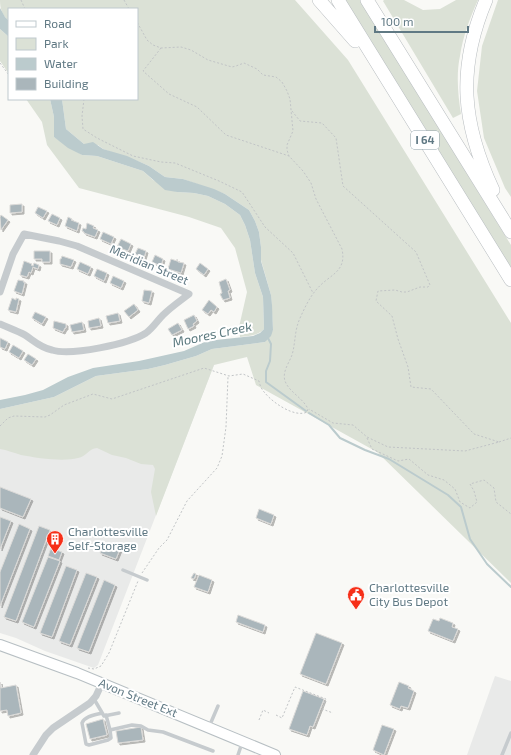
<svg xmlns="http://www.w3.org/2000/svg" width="511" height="755" viewBox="0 0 511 755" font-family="'Exo 2',sans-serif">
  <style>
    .built { fill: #e9eae9 }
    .green { fill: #dbe1d6 }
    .water { fill: #bbcbcd }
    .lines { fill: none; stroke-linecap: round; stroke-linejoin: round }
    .stream { stroke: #bbcbcd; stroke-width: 2 }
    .building { fill: #aab6bb; stroke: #dbdad8; filter: url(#shadow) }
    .secondary-casing { stroke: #b7bfc3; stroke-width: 12 }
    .highway-casing { stroke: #b8bdc0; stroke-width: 14 }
    .path { stroke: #c1c4c6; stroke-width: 1; stroke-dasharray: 2 2; stroke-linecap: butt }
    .lane { stroke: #c6cbce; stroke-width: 3.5 }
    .street { stroke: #c6cbce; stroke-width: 7 }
    .secondary { stroke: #fff; stroke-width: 10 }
    .highway { stroke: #fff; stroke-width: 13 }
    .labels { text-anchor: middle; stroke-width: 4; stroke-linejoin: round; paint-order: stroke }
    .shield { fill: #fff; stroke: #90a1a9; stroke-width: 1 }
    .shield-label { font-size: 11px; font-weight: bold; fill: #607984 }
    .street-label { font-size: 12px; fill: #607984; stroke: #fff }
    .poi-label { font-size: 12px; fill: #607984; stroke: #fff; text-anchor: start }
    .water-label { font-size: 13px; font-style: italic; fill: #5b797e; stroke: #fff }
  </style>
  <defs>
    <filter id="shadow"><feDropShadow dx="2" dy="2" stdDeviation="0" flood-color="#0004"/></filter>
  </defs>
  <rect width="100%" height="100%" fill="#f9f9f6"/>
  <!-- built -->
  <path class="built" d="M214 365 98 665 94 668 45 651 16 638 0 633V429Z
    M495 676 511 681V755H467Z"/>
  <!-- green -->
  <path class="green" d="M0 0H295L348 60 511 323V583L377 452 256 385 247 357 214 365 156 516 151 492 155 469 153 465 141 464 126 458 112 455 97 448C89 448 86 457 78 458 63 462 37 458 21 455 14 453 7 450 0 449V409L54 397 96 376 148 369 165 365 196 356 212 349 265 342 273 330 271 295 261 260V247L259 232 255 221 249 210 225 194 183 179 165 177 149 166 140 162 103 149 98 145 84 144 66 129 62 99H137V9H9V21C2 15 0 9 0 0Z
    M342 0H360L511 245V275Z
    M384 0H404L423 10 440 9 456 0H478C470 18 463 36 460 56 456 74 458 96 461 114L453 118 383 1Z
    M498 0H511V197L505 188 484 138 477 91 482 46Z
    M0 29 9 37V74L0 61Z
    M26 99H50L54 117V137L82 155 97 156 143 171 153 180 177 192 194 193 208 196 225 204 240 215 245 225 250 240 255 273 263 297 264 329C257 336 250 336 240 337L239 327 247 292 235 248 221 228 189 217 79 188 47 145 42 122Z"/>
  <!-- water -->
  <path class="water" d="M0 8 5 17 9 21V37L0 29Z
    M50 99H62L66 129 84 144 93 142 103 149 127 156 149 166 165 177 183 179 214 189 225 194 249 210 255 221 259 232 261 247V261L271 295 272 305 273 330 271 336 265 342 212 349 196 356 165 365 148 369 96 376 54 397 0 409V400L25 395 43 390 68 377 93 368 139 361 184 351 207 341 253 336 260 333 264 329 263 297 255 273 250 240 245 225 240 215 225 204 208 196 194 193 177 192 165 190 143 171 97 156 82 155 68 148 54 137V117Z"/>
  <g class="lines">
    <!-- stream -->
    <path class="stream" d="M268 338 271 344 270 361 266 371V382L306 411
      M309 413 329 425 340 438 365 450 389 459 448 495 461 507 470 539 487 564 511 587"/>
  </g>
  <!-- building -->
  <path class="building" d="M22 204V212L10 213V205Z
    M38 207 47 211 43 218 35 213Z
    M52 214 60 218 57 225 48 221Z
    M1 215 8 220 1 230 0 217Z
    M68 217 72 219 71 220 79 223 77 231 65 226Z
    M87 223 94 226 93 228 98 230 95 237 84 233V232L82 231 83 228 86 229Z
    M103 232 114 237 111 244 100 239Z
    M121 239 131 244 128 251 117 247Z
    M138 248 146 251 144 258 135 254Z
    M34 251H50V262H42V259H34Z
    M155 255 163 259 161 266 152 262Z
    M62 256 74 260 71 267 60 264V259H61Z
    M171 259 177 261V259L178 262 184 263 181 273 168 269Z
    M24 261 32 264 31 265 33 266 34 263 39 265 38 269 33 267 31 273 29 272 27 277 20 275Z
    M80 262 91 267 88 274 77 269Z
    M200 263 208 269 204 275 196 269Z
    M97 269 107 273 104 281 94 276Z
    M113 276 124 281 121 288 110 283Z
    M226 279 230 290 228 291 230 298 223 300 220 294 222 293 219 282Z
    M18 280 24 281 23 282H25L22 294 14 291Z
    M144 290 152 291 149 303 142 301Z
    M12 298 16 300V298L19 299 16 312 8 310Z
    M209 300 217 307 214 312 211 310 208 314 202 310Z
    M134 304 138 310 129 317 124 311Z
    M35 312 46 317 42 324 32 318Z
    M118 313 120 321 108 323 106 316Z
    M194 315 197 321 193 324 194 326 188 329 184 320Z
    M99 318 101 326 89 328 88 321Z
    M54 321 66 324V328H65L63 332 53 328Z
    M82 322 84 330 72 332 70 325Z
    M178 323 182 330 172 335 168 329Z
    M0 338 8 342 5 349 0 347Z
    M13 345 23 351 19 358 9 352Z
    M28 354 36 359 32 365 24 360Z
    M0 487 31 499 23 517 0 508Z
    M259 509 274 515 271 524 256 518Z
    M0 517 11 521 0 549Z
    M19 524 30 529 0 606V572Z
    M39 526 50 530 16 621 4 617Z
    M105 543 120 549 116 559 100 553Z
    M51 548 62 552 59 560 48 556Z
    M48 557 60 561 34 627 22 622Z
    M66 566 77 570 52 637 40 633Z
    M86 573 97 577 70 645 59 641Z
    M194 573 196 574 194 579 191 578Z
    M199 575 212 580 208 592 194 587Z
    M104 580 115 585 89 652 77 648Z
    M238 615 265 625 263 632 236 622Z
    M440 618 453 623 452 627 458 629 453 641 428 631 433 619 439 621Z
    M316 633 342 643 326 684 300 674Z
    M0 682 1 688 16 685 21 713 8 716 7 710 0 711Z
    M399 682 409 686 408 688 414 691 408 708 401 706 400 709 390 705Z
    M303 691 324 699 313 727 310 726 307 735 289 729Z
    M103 719 107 735 90 739 86 724Z
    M382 725 394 729 384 755 373 750Z
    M141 727 143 740 118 743 116 731Z"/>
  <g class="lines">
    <!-- secondary casing -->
    <g class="secondary-casing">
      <path id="secondary" d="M0 645 77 673 275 755"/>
    </g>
    <!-- highway casing -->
    <g class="highway-casing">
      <path id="highway" d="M319 0 355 41
        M338 0 511 280
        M367 0 511 232
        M486 0C457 69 462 123 493 190"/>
    </g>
    <!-- path -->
    <path class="path" d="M21 0 25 9
      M124 0 129 9
      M161 48 143 71 169 94 197 107 226 135 289 156
      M0 63 9 75
      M84 99 82 116 83 129 97 138 133 156 161 162 175 163 219 181 242 192 265 227 293 253 313 293
      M292 111 300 121 322 123 336 138 343 186 416 252 430 285 428 287H420L407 292H402L395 290 378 291 376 301 392 316 398 339 408 367 411 387 431 389 474 434 499 442 465 451 388 447 367 437 353 425 333 423 309 409
      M0 426 8 418 14 416 45 417 50 415 64 405 93 394 112 399 204 368 229 376 243 374 259 381C260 386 262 390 265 393 273 403 295 418 307 412L308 409C303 398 289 392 285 381 282 372 289 363 292 355 296 341 294 330 301 316 305 307 310 297 316 290 329 274 347 273 342 249L316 199 311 183 303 171 289 156 287 150V145L293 131 290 99 287 91 282 82 276 77 263 75 257 69 244 63 236 66 232 67 208 60 191 50 181 47 161 48 153 45 147 40 137 22
      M367 438 372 449 398 461 409 459 428 475 444 480 455 489 460 502 470 508 477 502 474 491 470 484 484 480 494 488 496 502 511 514
      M499 442 511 438
      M142 573 159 548 167 540 187 501 217 468 222 456 226 427 228 377
      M88 668 94 669 101 666 109 653 138 581
      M276 715 282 718 295 687 326 699 322 709 333 713
      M259 720 263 710 269 713"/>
    <!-- lane -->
    <path class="lane" d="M123 570 147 580
      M94 699 104 716 119 713
      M102 713C95 715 85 716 82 723L86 744 89 745 108 740 111 738 110 730
      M106 715 110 730 132 725 141 726 148 730 163 732 213 751
      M209 727 218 706
      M238 755 242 743
      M502 755 511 733"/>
    <!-- street -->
    <path class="street" d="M0 292 13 254 24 234 59 241 77 246 189 294C180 301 171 307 163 315 157 321 153 328 146 333 129 344 71 356 52 350 41 348 34 341 25 335 17 331 9 328 0 324
      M33 755 46 735 53 728 90 703 96 696 102 683"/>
    <!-- secondary -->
    <use href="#secondary" class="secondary"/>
    <!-- highway -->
    <use href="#highway" class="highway"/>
  </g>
  <!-- icons -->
  <defs>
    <g id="building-pin" transform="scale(0.9)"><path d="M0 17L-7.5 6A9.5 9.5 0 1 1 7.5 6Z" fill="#f63019" stroke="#fff"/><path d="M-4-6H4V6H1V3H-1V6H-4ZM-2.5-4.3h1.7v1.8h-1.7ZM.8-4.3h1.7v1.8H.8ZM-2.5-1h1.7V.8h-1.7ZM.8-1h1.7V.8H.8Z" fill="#fff"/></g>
    <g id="civic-pin" transform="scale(0.9)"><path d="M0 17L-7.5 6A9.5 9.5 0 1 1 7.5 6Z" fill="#f63019" stroke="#fff"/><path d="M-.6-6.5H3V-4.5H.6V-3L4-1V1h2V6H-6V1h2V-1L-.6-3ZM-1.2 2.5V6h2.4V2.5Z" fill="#fff"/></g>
  </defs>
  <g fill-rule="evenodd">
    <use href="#building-pin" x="55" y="539"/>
    <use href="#civic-pin" x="356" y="595"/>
  </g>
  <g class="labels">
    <!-- shield labels -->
    <rect class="shield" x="411" y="131" width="28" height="18" rx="3"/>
    <g class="shield-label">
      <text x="425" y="144">I 64</text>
    </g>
    <!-- street labels -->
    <g class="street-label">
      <text transform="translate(149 265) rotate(23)" y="4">Meridian Street</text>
      <text transform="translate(138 698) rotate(22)" y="4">Avon Street Ext</text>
    </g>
    <!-- poi labels -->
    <g class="poi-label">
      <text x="68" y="536">Charlottesville<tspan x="68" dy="14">Self-Storage</tspan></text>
      <text x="369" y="592">Charlottesville<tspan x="369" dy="14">City Bus Depot</tspan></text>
    </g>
    <!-- water labels -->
    <g class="water-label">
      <text transform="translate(212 334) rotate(-12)" y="5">Moores Creek</text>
    </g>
  </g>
  <!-- legend -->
  <rect x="8" y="8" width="130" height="92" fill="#ffffff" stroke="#bfc9ce"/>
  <rect x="16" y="21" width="20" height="6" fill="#ffffff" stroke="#bfc9ce"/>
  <text x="44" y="28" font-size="12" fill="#607984">Road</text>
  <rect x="16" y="38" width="20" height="12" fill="#dbe1d6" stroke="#bfc9ce"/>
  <text x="44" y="48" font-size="12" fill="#607984">Park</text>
  <rect x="16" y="58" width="20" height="12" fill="#bbcbcd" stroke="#bfc9ce"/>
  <text x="44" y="68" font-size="12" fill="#607984">Water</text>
  <rect x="16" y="78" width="20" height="12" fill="#aab6bb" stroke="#bfc9ce"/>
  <text x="44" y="88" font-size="12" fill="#607984">Building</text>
  <!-- scale -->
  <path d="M375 26v6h93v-6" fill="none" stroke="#607984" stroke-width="2"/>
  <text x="381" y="26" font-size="12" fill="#607984" stroke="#ffffff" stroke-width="3" paint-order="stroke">100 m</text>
</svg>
